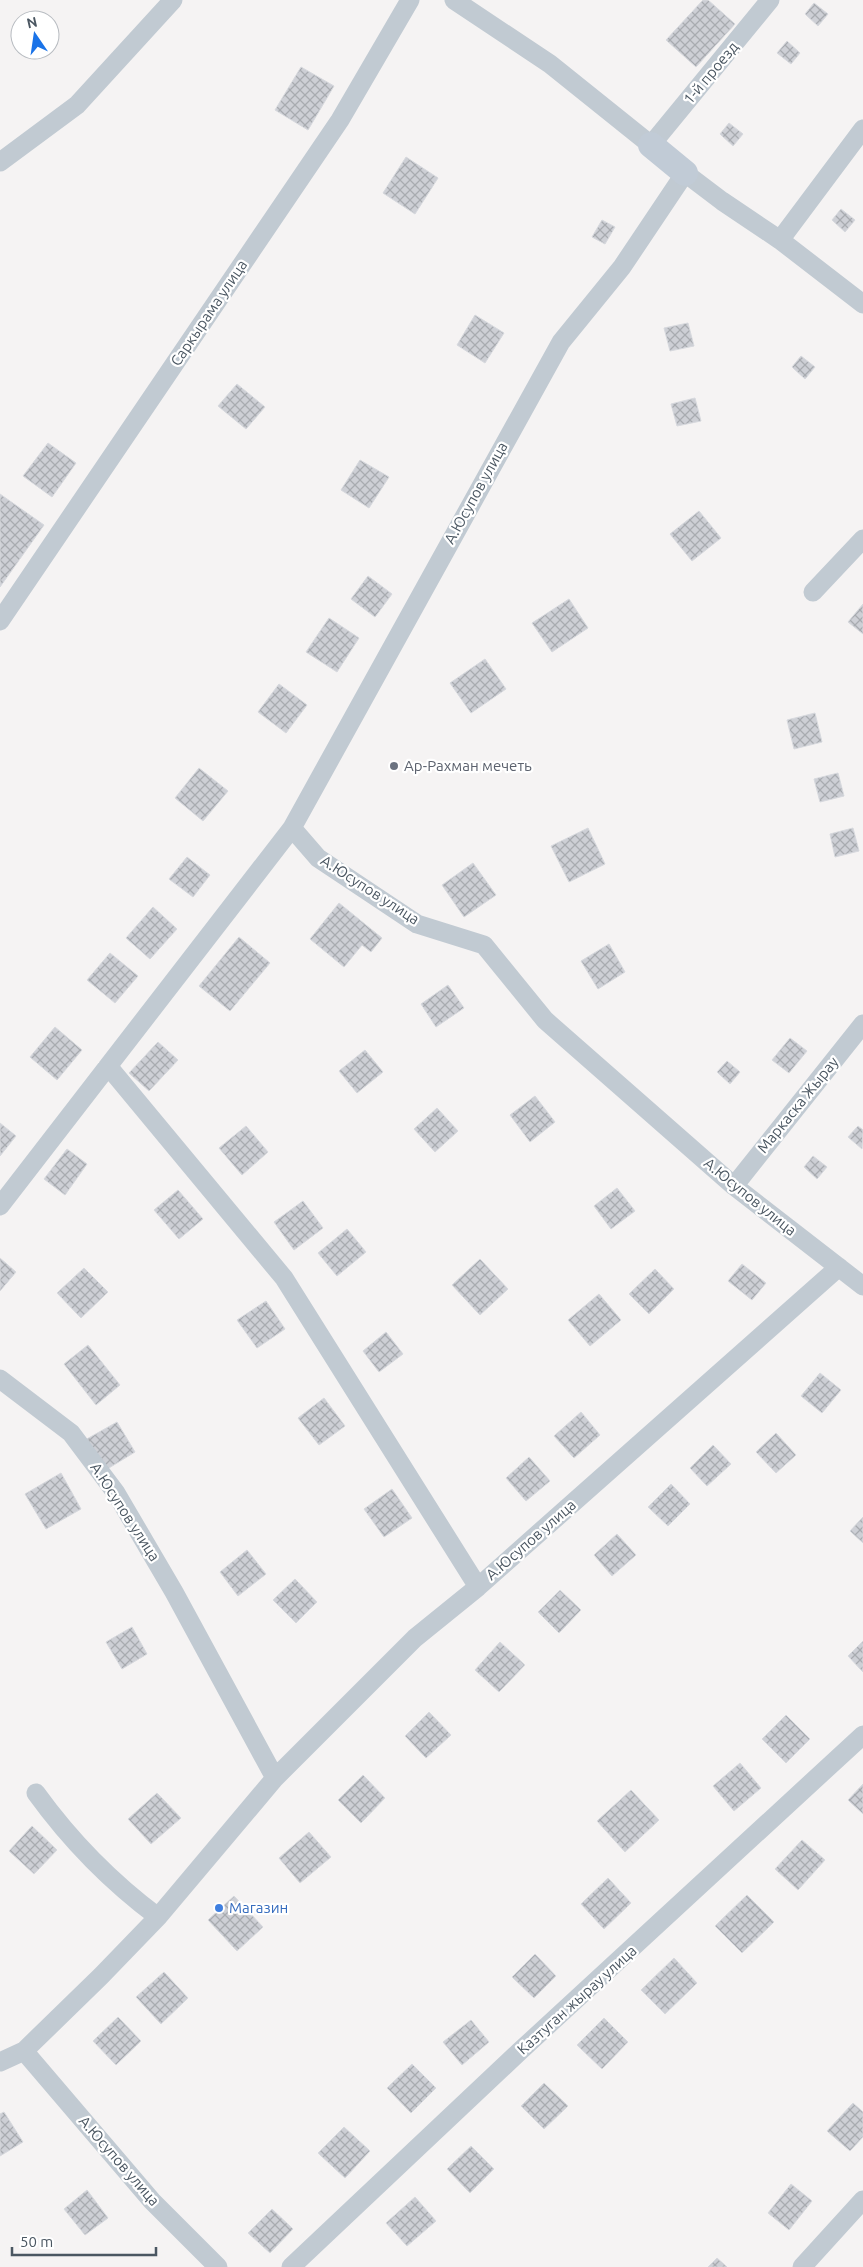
<svg xmlns="http://www.w3.org/2000/svg" width="863" height="2267" viewBox="0 0 863 2267" font-family="Ubuntu,sans-serif">
  <style>
    .building { fill: url(#building-cross-hatch); stroke: #d7d9de }
    .lines { fill: none; stroke-linecap: round; stroke-linejoin: round }
    .street { stroke: #c1cad2; stroke-width: 19 }
    .secondary { stroke: #c1cbd6; stroke-width: 26 }
    .worship-dot { fill: #6b7280; stroke: #fff; stroke-width: 2 }
    .shop-dot { fill: #3f7fe0; stroke: #fff; stroke-width: 2 }
    .labels { text-anchor: middle; stroke-width: 4.5; stroke-linejoin: round; paint-order: stroke }
    .street-label { font-size: 15px; fill: #4a5661; stroke: #fff }
    .worship-label { font-size: 15px; fill: #5b616d; stroke: #fff; text-anchor: start }
    .shop-label { font-size: 15px; fill: #366cbe; stroke: #fff; text-anchor: start }
  </style>
  <defs>
    <pattern id="building-cross-hatch" width="8" height="8" patternUnits="userSpaceOnUse" patternTransform="scale(1.25)"><rect width="8" height="8" fill="#cdcfd5"/><path d="M0 0l8 8M0 8l8-8" fill="none" stroke="#a8abb0"/></pattern>
  </defs>
  <rect width="100%" height="100%" fill="#f5f3f3"/>
  <!-- building -->
  <path class="building" d="M703 0H708L735 24 696 67 666 40Z
    M814 3 828 14 818 26 805 14Z
    M787 41 800 53 791 64 777 53Z
    M301 67 334 86 308 130 275 110Z
    M729 123 743 134 733 146 720 134Z
    M406 157 438 178 415 214 383 193Z
    M841 209 855 220 845 232 832 220Z
    M602 220 615 227 605 244 592 237Z
    M475 315 504 333 485 363 457 345Z
    M688 323 694 346 670 351 664 328Z
    M801 356 815 367 805 379 792 367Z
    M237 384 265 407 246 429 218 406Z
    M695 398 701 421 677 426 671 404Z
    M48 443 76 463 52 497 23 476Z
    M360 460 389 477 369 508 341 490Z
    M0 494 44 525 0 587Z
    M699 511 721 538 692 561 670 534Z
    M368 576 392 594 375 617 351 599Z
    M569 599 588 628 552 652 532 623Z
    M863 604V634L848 622Z
    M329 618 359 638 337 672 306 652Z
    M485 659 506 689 471 713 450 683Z
    M279 684 307 705 286 733 258 712Z
    M815 713 822 742 794 749 787 720Z
    M199 768 228 791 203 821 175 798Z
    M838 773 844 796 820 802 814 779Z
    M588 828 605 864 569 882 551 846Z
    M853 828 859 851 835 857 830 834Z
    M187 857 210 875 193 897 169 879Z
    M473 863 496 895 464 917 442 885Z
    M339 903 382 938 371 952 362 945 344 967 310 939Z
    M153 907 177 929 150 959 126 938Z
    M239 937 270 963 230 1011 199 986Z
    M609 944 625 972 598 989 581 961Z
    M110 953 138 976 115 1003 87 980Z
    M448 985 464 1008 436 1027 421 1004Z
    M55 1027 82 1050 57 1080 30 1057Z
    M790 1038 807 1051 789 1073 772 1060Z
    M158 1042 178 1060 149 1091 129 1073Z
    M365 1050 383 1072 357 1093 339 1071Z
    M727 1061 740 1072 730 1084 717 1072Z
    M535 1096 555 1122 530 1142 510 1115Z
    M437 1108 458 1131 435 1152 414 1129Z
    M0 1123 16 1136 0 1156Z
    M246 1126 268 1152 242 1175 219 1148Z
    M858 1126 863 1130 862 1149 848 1137Z
    M67 1149 87 1164 65 1195 44 1179Z
    M813 1156 827 1167 817 1179 804 1167Z
    M617 1188 635 1211 611 1229 594 1206Z
    M178 1190 203 1219 179 1239 154 1210Z
    M303 1201 323 1228 294 1250 274 1222Z
    M347 1229 366 1252 337 1276 318 1253Z
    M0 1258 16 1272 0 1291Z
    M480 1259 508 1289 480 1315 452 1285Z
    M742 1264 766 1283 752 1300 728 1281Z
    M84 1268 108 1292 81 1318 57 1293Z
    M655 1269 674 1289 649 1314 629 1294Z
    M599 1294 621 1320 590 1346 568 1320Z
    M266 1301 285 1329 257 1348 237 1320Z
    M386 1332 403 1354 379 1372 363 1351Z
    M88 1345 120 1385 96 1405 64 1364Z
    M820 1373 841 1390 822 1413 801 1396Z
    M324 1398 345 1426 319 1445 298 1418Z
    M581 1412 600 1435 574 1458 554 1436Z
    M117 1422 135 1452 104 1471 85 1440Z
    M776 1433 796 1455 776 1473 756 1452Z
    M713 1445 731 1464 707 1486 690 1468Z
    M529 1457 550 1481 526 1501 506 1478Z
    M61 1473 81 1509 46 1529 25 1494Z
    M671 1484 690 1504 668 1526 648 1507Z
    M392 1489 412 1518 384 1537 364 1509Z
    M863 1517V1543L850 1531Z
    M617 1534 636 1555 612 1576 594 1555Z
    M247 1550 266 1574 238 1596 220 1572Z
    M295 1579 317 1602 296 1623 273 1600Z
    M560 1590 581 1610 559 1633 538 1612Z
    M132 1627 147 1654 122 1669 106 1642Z
    M863 1641V1672L848 1656Z
    M500 1642 525 1665 499 1692 475 1670Z
    M429 1712 451 1735 426 1758 405 1736Z
    M786 1715 810 1739 786 1763 762 1739Z
    M740 1763 761 1788 734 1811 713 1786Z
    M363 1775 385 1798 361 1823 338 1800Z
    M863 1784V1814L848 1800Z
    M631 1790 659 1820 625 1852 597 1821Z
    M157 1793 181 1818 151 1844 128 1819Z
    M32 1826 57 1850 34 1874 9 1851Z
    M309 1832 331 1857 300 1883 279 1858Z
    M802 1840 825 1860 798 1890 775 1869Z
    M608 1878 631 1903 604 1929 581 1904Z
    M747 1895 774 1922 742 1953 715 1926Z
    M234 1896 263 1927 237 1951 208 1920Z
    M535 1954 556 1976 534 1998 512 1977Z
    M674 1958 697 1983 665 2014 641 1990Z
    M164 1972 188 1998 161 2024 136 1997Z
    M118 2017 141 2041 116 2065 93 2041Z
    M604 2018 628 2042 602 2069 577 2045Z
    M471 2020 489 2042 462 2065 443 2042Z
    M412 2064 436 2088 411 2113 387 2088Z
    M544 2083 568 2106 544 2129 521 2106Z
    M853 2103 863 2112V2137L850 2151 827 2131Z
    M4 2112 23 2142 0 2156V2114Z
    M344 2127 370 2151 345 2178 318 2153Z
    M471 2146 494 2169 470 2193 447 2169Z
    M791 2184 812 2201 789 2230 768 2213Z
    M87 2190 108 2218 85 2235 64 2209Z
    M415 2197 436 2221 407 2246 386 2223Z
    M272 2209 293 2229 270 2253 248 2233Z
    M717 2258 727 2267H708Z"/>
  <g class="lines">
    <!-- street -->
    <path class="street" d="M454 0 550 64 651 145 770 0
      M0 162 77 105 173 0
      M780 240 863 129
      M813 592 863 539
      M0 621 340 120 410 0
      M292 828 318 858 417 924 484 945 545 1020 734 1186 863 1286
      M108 1066 284 1278 478 1587
      M734 1186 863 1024
      M0 1206 292 828 561 342 622 267 685 173 722 201 780 240 863 304
      M0 1379 71 1433 116 1493 174 1592 275 1778
      M36 1793C70 1840 111 1882 158 1917
      M24 2051 152 2201 218 2267
      M0 2062 24 2051 101 1976 158 1917 275 1778 415 1638 478 1587 839 1267
      M291 2267 520 2051 863 1735
      M802 2267 863 2200"/>
    <!-- secondary -->
    <path class="secondary" d="M651 145 685 173"/>
  </g>
  <!-- markers -->
  <circle class="worship-dot" cx="394" cy="766" r="5"/>
  <circle class="shop-dot" cx="219" cy="1908" r="5"/>
  <g class="labels">
    <!-- street labels -->
    <g class="street-label">
      <text transform="translate(711 73) rotate(-50)" y="5">1-й проезд</text>
      <text transform="translate(209 313) rotate(-56)" y="5">Саркырама улица</text>
      <text transform="translate(476 493) rotate(-61)" y="5">А.Юсупов улица</text>
      <text transform="translate(370 890) rotate(33)" y="5">А.Юсупов улица</text>
      <text transform="translate(798 1105) rotate(-51)" y="5">Маркаска Жырау</text>
      <text transform="translate(750 1197) rotate(39)" y="5">А.Юсупов улица</text>
      <text transform="translate(125 1512) rotate(57)" y="5">А.Юсупов улица</text>
      <text transform="translate(531 1540) rotate(-41)" y="5">А.Юсупов улица</text>
      <text transform="translate(577 2000) rotate(-42)" y="5">Казтуган жырау улица</text>
      <text transform="translate(119 2161) rotate(49)" y="5">А.Юсупов улица</text>
    </g>
    <!-- worship labels -->
    <g class="worship-label">
      <text x="404" y="771">Ар-Рахман мечеть</text>
    </g>
    <!-- shop labels -->
    <g class="shop-label">
      <text x="229" y="1913">Магазин</text>
    </g>
  </g>
  <!-- north arrow -->
  <g transform="translate(35 35) rotate(347)"><circle r="24" fill="#ffffff" stroke="#b7bbc0"/>
  <path d="M0-4L9 19L0 12L-9 19Z" fill="#1a73e8"/>
  <text y="-8" font-size="14" font-weight="bold" text-anchor="middle" fill="#4a5661">N</text>
  </g>
  <!-- scale -->
  <path d="M12 2247v8h144v-8" fill="none" stroke="#4a5661" stroke-width="2.5"/>
  <text x="20" y="2247" font-size="15" fill="#4a5661" stroke="#ffffff" stroke-width="4" paint-order="stroke">50 m</text>
</svg>
